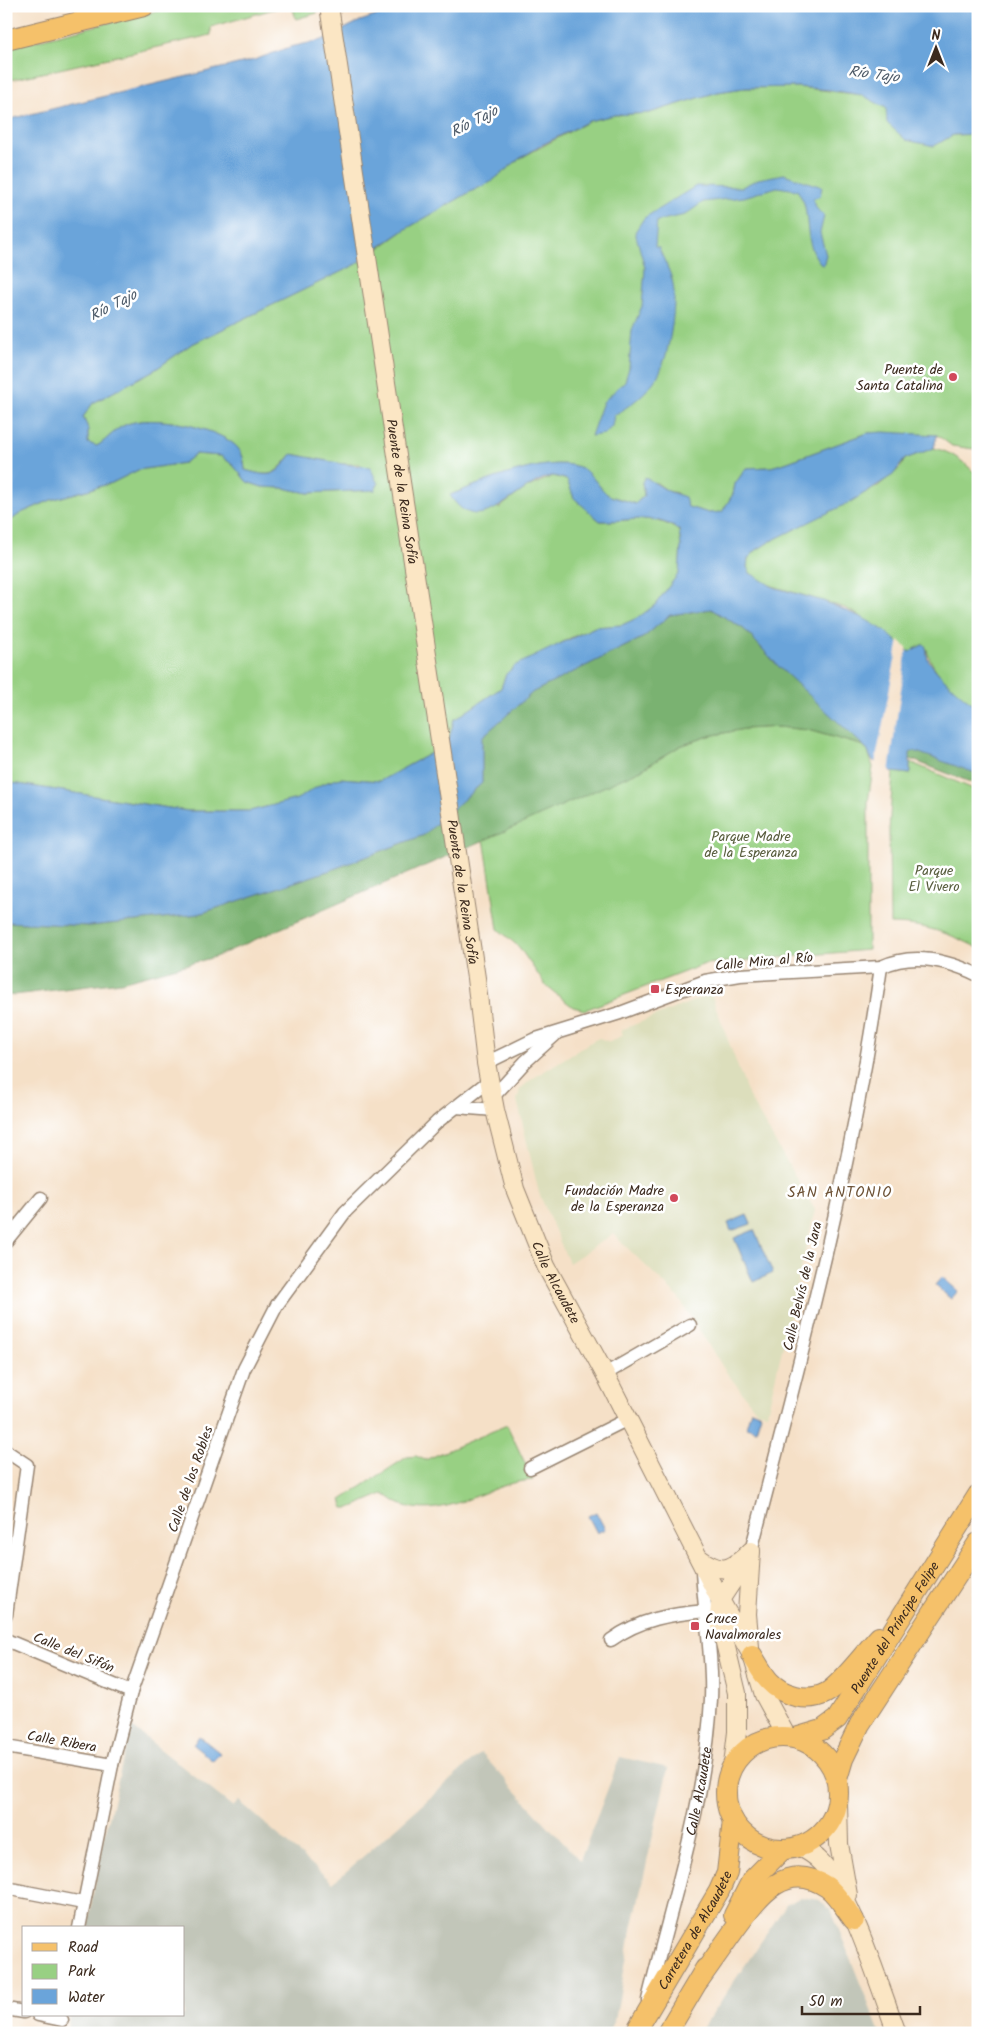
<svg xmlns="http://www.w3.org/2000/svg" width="984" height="2039" viewBox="0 0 984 2039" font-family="Kalam,sans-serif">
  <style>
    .built { fill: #dcdebc }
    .industrial { fill: #c2c6b9 }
    .green { fill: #98d083; stroke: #6a7d50 }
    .forest { fill: #7ab271; stroke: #5a6e48 }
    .water { fill: #6aa4da; stroke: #52677c }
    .pier { fill: #f5e0c7 }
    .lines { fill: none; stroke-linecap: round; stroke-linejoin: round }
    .minor-casing { stroke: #988572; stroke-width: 15 }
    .secondary-casing { stroke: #988572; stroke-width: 20 }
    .primary-casing { stroke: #988572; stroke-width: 22 }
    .minor { stroke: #fff; stroke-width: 12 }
    .secondary { stroke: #fbe6c4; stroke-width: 18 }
    .primary { stroke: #f5c16b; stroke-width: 20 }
    .poi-dot { fill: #d1495b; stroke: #fff; stroke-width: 2 }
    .labels { text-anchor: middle; stroke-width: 5; stroke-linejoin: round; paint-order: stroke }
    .poi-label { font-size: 14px; fill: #3b2a1e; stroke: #fff; text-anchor: end }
    .street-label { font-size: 14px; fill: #3b2a1e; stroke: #fff }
    .park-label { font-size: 14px; fill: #575c3c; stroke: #fff }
    .water-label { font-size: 15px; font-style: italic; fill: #4e5b69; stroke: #fff }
    .neighbourhood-label { font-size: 15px; letter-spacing: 1px; fill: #6d5236; stroke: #fff }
  </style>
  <rect width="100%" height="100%" fill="#fff"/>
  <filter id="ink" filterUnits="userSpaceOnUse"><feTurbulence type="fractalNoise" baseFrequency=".02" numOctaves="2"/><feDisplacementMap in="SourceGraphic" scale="10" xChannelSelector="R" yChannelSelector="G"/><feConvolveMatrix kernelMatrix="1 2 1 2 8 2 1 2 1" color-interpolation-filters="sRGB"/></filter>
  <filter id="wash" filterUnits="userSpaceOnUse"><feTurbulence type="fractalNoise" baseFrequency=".0096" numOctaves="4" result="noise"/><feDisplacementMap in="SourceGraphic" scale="20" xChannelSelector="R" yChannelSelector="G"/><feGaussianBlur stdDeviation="1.12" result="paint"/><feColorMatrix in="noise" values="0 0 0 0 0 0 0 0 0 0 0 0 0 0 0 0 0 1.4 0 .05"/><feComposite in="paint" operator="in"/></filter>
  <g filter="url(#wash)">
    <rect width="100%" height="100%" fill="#f5e0c7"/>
    <!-- built -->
    <path class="built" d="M711 994 749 1097 815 1210 767 1413 757 1411 726 1372 678 1297 613 1234 569 1263 539 1193 517 1100 520 1089 532 1079 589 1043 599 1038 610 1042 623 1035 621 1030Z"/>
    <!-- industrial -->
    <path class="industrial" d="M131 1726 233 1807 239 1801 333 1883 481 1753 580 1861 620 1757 668 1768 630 1938 616 2015 608 2033H66L70 2015H184V1928H87L99 1860Z
      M801 1897 819 1900 831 1910 880 2033H699L786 1905Z"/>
    <!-- green -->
    <path class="green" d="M176 6H284L211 27V35L6 81V48Z
      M292 6H316L317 13 296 19Z
      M797 87 862 95 887 108 934 146 953 135 978 134V419L974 449 952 446 937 435 868 433 785 463 771 467 746 468 735 484 733 494 722 512 709 513 688 507 677 493 668 491 657 483 642 482 644 496 635 504C628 500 612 498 607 494 598 487 590 471 579 467 548 455 481 483 450 495L499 508 526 488 553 476 567 480 574 498 600 521C630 522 653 512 679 531L681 546 679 573 655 605 639 617 622 625 595 627 570 638 506 674 501 688 454 720 449 739 431 753 380 781 340 778 322 784 298 799 250 811H188L6 782V524L21 513 51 500 112 483 138 470 184 463 195 454 221 456 233 465 247 482 262 487 283 488 308 493 375 490 378 484 360 464H343L292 454C274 475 273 478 245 470 244 460 243 453 236 446 216 427 150 413 125 425 115 429 107 440 97 446L88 443V428L83 417 93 403 156 369 190 345 357 264 406 229 470 192 491 182 519 159 589 121 614 115 649 113 718 92 744 88Z
      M934 448C954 453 964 462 978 476V707C959 695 930 672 927 649L922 645 909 652 863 618 845 608 763 583 750 573 747 567 748 559 755 551 769 542 878 486 900 468 905 459Z
      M778 727 808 730 864 746 868 751 873 767 868 802V950L705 964 585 1010 573 1007 546 986 519 947 498 929 484 839 641 770 680 746 709 736 744 729Z
      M910 762 978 791V948C949 933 923 924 890 924L889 831 893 772 910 774Z
      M507 1425 533 1480C524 1481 514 1482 506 1485 474 1495 438 1518 402 1505 395 1503 390 1497 383 1494L350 1508H344L341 1500 407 1457 416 1456 425 1460Z"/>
    <!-- forest -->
    <path class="forest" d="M711 609 744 629 781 669 821 700 978 759V785L910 759 808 730 778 727 744 729 709 736 680 746 641 770 519 825 215 957 121 982 6 996V922L90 926 199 914 331 870 424 835 482 783V737L533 692 644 637 670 615Z"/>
    <!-- water -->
    <path class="water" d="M405 6H978V134L953 135 934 146 906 140 887 123 886 108 862 95 830 90 797 87 744 88 718 92 649 113 614 115 589 121 542 145 519 159 491 182 470 192 406 229 375 250 366 253 357 264 190 345 156 369 93 403 83 417 88 428V443L97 446C107 440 115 429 125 425 150 413 216 427 236 446 243 453 244 460 245 470 273 478 275 476 292 454L343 464 370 467 378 484 375 490 308 493 283 488 262 487 247 482 233 465 221 456 195 454 184 463 138 470 112 483 51 500 21 513 6 524V120L254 60 290 47 322 40 360 21Z
      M784 174 822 187 820 196 813 199 817 209 824 216 820 233 826 255 823 266C806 249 809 229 805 207 804 201 800 195 797 190L777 187 744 197 703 202 685 215 657 221 655 247 659 248C663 259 671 272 673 284 677 305 669 359 657 377 646 394 630 406 614 415L612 426 605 434 591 436 603 402 625 381 629 368 632 330 642 306 645 268 635 232 644 218 696 186 742 187 758 179Z
      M884 432 937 435 934 448 905 459 893 475 852 501 769 542 755 551 748 559 747 567 750 573 773 587 823 601 863 618 885 631 909 652 924 644C928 649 926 654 928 659 934 672 965 699 978 707V774L914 751 910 753V774L893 772 872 760 866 748 781 669 744 629 711 609 670 615 644 637 533 692 482 737V783L424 835 331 870 199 914 90 926 6 922V782L188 811H250L297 799 322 784 340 778 380 781 431 753 449 739 454 720 501 688 506 674 516 665 595 627 622 625 639 617 655 605 679 573 681 546 679 530C653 512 629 522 600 521L574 498 567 480C562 478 556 476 552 476 516 483 480 544 450 495 482 483 546 455 579 467 590 471 598 486 607 494 612 498 627 500 635 504L644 496 642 482 645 477 668 491 685 497 688 507 709 513 722 512 733 494 735 484 746 468 771 467 785 463 868 433Z
      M747 1215 751 1224 731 1231 728 1223Z
      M754 1230 773 1273 753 1282 734 1238Z
      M942 1277 958 1291 951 1299 935 1285Z
      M751 1410 761 1414 756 1430 746 1427Z
      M596 1512 605 1529 597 1533 588 1516Z
      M199 1736 220 1753 213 1761 193 1745Z"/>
    <!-- pier -->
    <path class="pier" d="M899 640 907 648 889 772 875 764Z"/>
  </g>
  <g filter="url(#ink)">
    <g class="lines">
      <!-- minor casing -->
      <g class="minor-casing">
        <g id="minor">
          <path d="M486 1063 533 1040 620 1013 705 981 740 975 881 967C913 952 947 960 978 975"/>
          <path d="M492 1098 525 1062 555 1035"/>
          <path d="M456 1107 495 1110"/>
          <path d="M6 1241 41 1198"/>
          <path d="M605 1374 690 1325"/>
          <path d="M6 1451 27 1465 6 1615"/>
          <path d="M530 1468 628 1419"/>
          <path d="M751 1551C801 1358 853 1165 881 967"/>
          <path d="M6 1640 131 1692"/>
          <path d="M611 1640C640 1619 671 1614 706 1611"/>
          <path d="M6 1747 112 1765"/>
          <path d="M6 1888 83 1903"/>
          <path d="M79 1928 112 1765 131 1692 244 1369 277 1305 345 1212 437 1122 489 1081"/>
          <path id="s1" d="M648 2000C672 1901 706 1801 711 1699 713 1655 704 1613 702 1570"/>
          <path d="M6 2009 24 2012"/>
          <path d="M38 2015 62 2020"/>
        </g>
      </g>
      <!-- secondary casing -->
      <g class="secondary-casing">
        <g id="secondary">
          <path id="s2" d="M329 6 476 978 486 1063 495 1110 515 1189 546 1266 605 1374 720 1600 752 1655 764 1695 787 1737"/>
          <path d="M699 1558C723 1576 732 1569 751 1551"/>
          <path d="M720 1600 747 1559"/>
          <path d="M720 1605 719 1618 737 1693V1732L733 1765"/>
          <path d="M750 1647 747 1614 751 1551"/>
          <path d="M838 1802 839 1844 848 1895"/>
          <path d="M799 1846C805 1850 813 1854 818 1859 849 1886 881 1991 897 2033"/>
        </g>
      </g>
      <!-- primary casing -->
      <g class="primary-casing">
        <g id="primary">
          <path d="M6 40 144 6"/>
          <path d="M752 1655C757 1663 762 1673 769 1681 782 1695 807 1703 826 1693 841 1685 866 1651 879 1637"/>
          <circle cx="782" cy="1793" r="56"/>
          <path id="s3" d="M795 1738 822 1730 837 1719 978 1495"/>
          <path d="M837 1779 843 1759 860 1724 978 1543"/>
          <path d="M734 1915 752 1880 783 1849"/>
          <path d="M699 1980C711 1963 723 1946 735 1929 758 1898 784 1859 827 1887 837 1894 846 1910 854 1920"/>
          <path id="s4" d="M635 2033 719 1891 727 1873 733 1820"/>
          <path d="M667 2033 705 1969"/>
        </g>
      </g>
      <!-- minor -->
      <use href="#minor" class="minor"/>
      <!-- secondary -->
      <use href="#secondary" class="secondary"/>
      <!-- primary -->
      <use href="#primary" class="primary"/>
    </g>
  </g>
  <!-- markers -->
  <g class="poi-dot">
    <circle cx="953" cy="377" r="5"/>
    <rect x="650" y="984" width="10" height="10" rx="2.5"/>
    <circle cx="674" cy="1198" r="5"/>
    <rect x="690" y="1621" width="10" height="10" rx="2.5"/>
  </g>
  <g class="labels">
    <!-- poi labels -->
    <g class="poi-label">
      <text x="943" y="374">Puente de<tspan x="943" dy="16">Santa Catalina</tspan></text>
      <text x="665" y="994" text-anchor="start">Esperanza</text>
      <text x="664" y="1195">Fundación Madre<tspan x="664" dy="16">de la Esperanza</tspan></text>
      <text x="705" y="1623" text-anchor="start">Cruce<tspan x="705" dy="16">Navalmorales</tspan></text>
    </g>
    <!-- street labels -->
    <g class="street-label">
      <text dy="5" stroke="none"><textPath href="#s2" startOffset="491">Puente de la Reina Sofía</textPath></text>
      <text dy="5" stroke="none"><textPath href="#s2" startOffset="896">Puente de la Reina Sofía</textPath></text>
      <text transform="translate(764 961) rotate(-5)" y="5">Calle Mira al Río</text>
      <text dy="5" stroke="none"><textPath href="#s2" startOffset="1300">Calle Alcaudete</textPath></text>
      <text transform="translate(802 1286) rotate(-77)" y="5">Calle Belvís de la Jara</text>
      <text transform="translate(190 1479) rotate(-71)" y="5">Calle de los Robles</text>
      <text dy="5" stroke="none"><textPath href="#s3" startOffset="155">Puente del Príncipe Felipe</textPath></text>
      <text transform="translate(74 1652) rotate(22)" y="5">Calle del Sifón</text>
      <text transform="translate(62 1741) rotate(10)" y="5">Calle Ribera</text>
      <text dy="5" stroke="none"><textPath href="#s1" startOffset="215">Calle Alcaudete</textPath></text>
      <text dy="5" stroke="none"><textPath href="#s4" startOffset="119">Carretera de Alcaudete</textPath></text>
    </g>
    <!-- park labels -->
    <g class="park-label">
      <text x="751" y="841">Parque Madre<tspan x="751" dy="16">de la Esperanza</tspan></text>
      <text x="934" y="875">Parque<tspan x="934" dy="16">El Vivero</tspan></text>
    </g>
    <!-- water labels -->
    <g class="water-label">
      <text transform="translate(874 74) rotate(7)" y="5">Río Tajo</text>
      <text transform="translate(474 121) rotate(-27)" y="5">Río Tajo</text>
      <text transform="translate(113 305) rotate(-27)" y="5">Río Tajo</text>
    </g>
    <!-- neighbourhood labels -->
    <g class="neighbourhood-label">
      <text x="840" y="1197">SAN ANTONIO</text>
    </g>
  </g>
  <!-- margin -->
  <rect width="984" height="2039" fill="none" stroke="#fff" stroke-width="25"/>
  <!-- legend -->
  <rect x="22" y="1926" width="162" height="90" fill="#ffffff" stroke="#b1aaa5"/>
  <rect x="32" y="1943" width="25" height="8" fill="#f5c16b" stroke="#b1aaa5"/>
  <text x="68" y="1952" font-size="15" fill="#3b2a1e">Road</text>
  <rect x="32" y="1964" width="25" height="15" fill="#98d083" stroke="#b1aaa5"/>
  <text x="68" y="1976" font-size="15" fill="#3b2a1e">Park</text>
  <rect x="32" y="1989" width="25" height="15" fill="#6aa4da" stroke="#b1aaa5"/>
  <text x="68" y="2002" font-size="15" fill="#3b2a1e">Water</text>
  <!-- north arrow -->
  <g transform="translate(936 48)" stroke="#ffffff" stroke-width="4" paint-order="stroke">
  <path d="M0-4L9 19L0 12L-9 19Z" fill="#3b2a1e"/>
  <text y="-8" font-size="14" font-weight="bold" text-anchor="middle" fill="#3b2a1e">N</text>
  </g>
  <!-- scale -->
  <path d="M802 2006v8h118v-8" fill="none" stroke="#3b2a1e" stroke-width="2.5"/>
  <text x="809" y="2006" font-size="15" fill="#3b2a1e" stroke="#ffffff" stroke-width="4" paint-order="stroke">50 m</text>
</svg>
